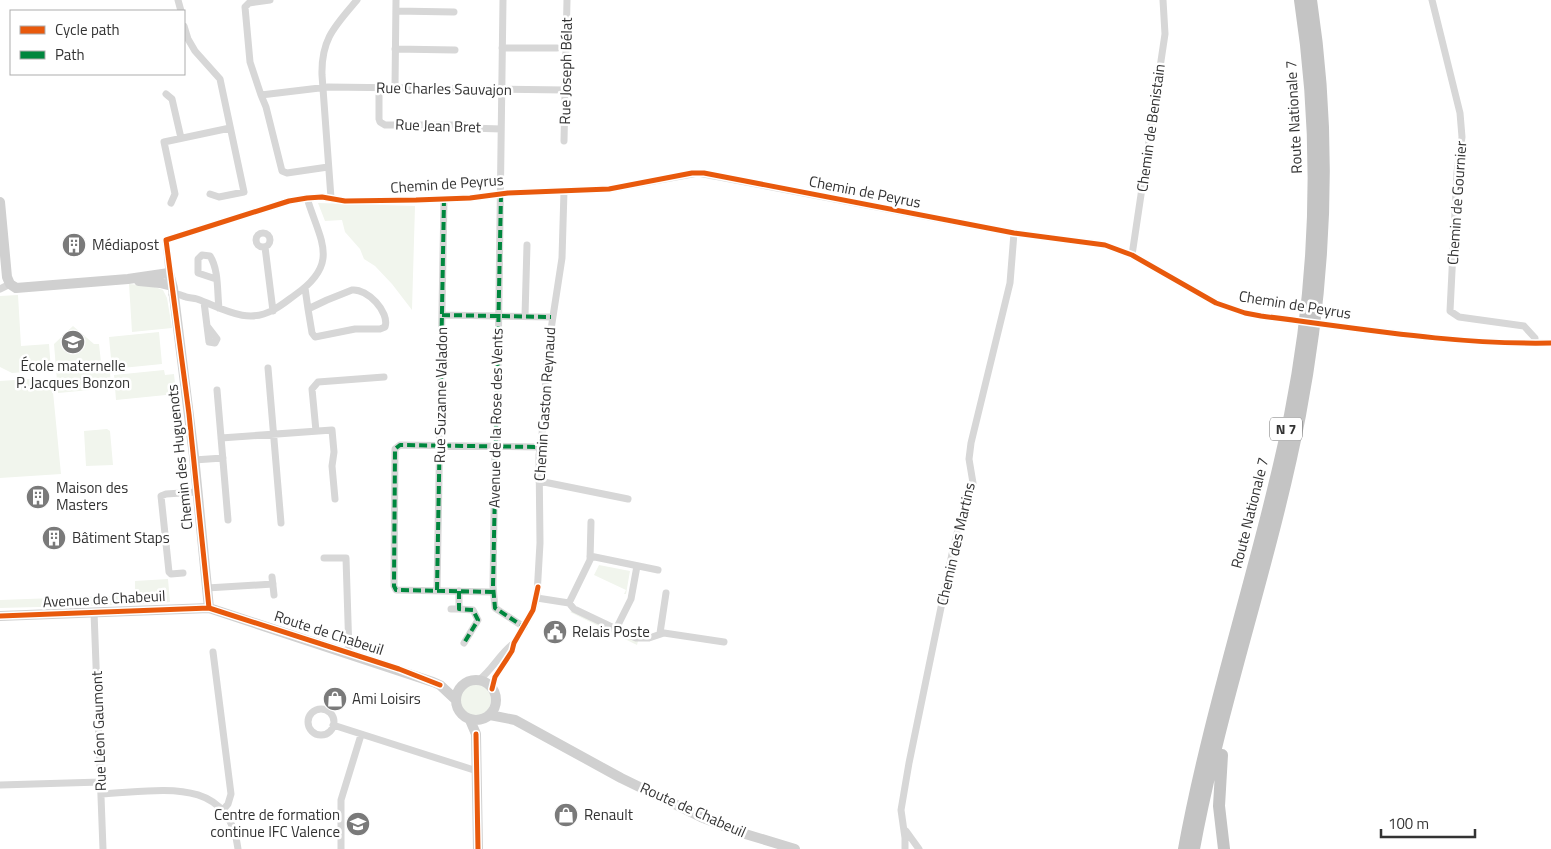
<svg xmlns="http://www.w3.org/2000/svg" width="1551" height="849" viewBox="0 0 1551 849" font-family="'Titillium Web',sans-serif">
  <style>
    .green { fill: #f1f5ed }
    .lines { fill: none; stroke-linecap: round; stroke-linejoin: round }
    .street { stroke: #d7d7d7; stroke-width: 7 }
    .secondary { stroke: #d0d0d0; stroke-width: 10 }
    .highway { stroke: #c4c4c4; stroke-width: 12 }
    .quiet { stroke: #00873e; stroke-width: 4; stroke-dasharray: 8 4; stroke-linecap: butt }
    .cycleway-casing { stroke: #fff; stroke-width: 8 }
    .cycleway { stroke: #e8590c; stroke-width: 5 }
    .labels { text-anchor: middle; stroke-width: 5; stroke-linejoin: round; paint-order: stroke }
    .shield { fill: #fff; stroke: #707070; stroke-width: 1 }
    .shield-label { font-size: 14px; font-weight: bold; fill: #333 }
    .street-label { font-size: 15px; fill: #333; stroke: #fff }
    .poi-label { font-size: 15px; fill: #333; stroke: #fff; text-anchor: start }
  </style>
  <rect width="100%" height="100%" fill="#fff"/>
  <!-- green -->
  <path class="green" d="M318 203 415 206 412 310 392 284 375 266 364 259 360 249 345 232 342 220 325 221Z
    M129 284 152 286 163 290 167 298 172 328 132 332Z
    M18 295 21 346 49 344 51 370 12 373 0 367V296Z
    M73 326 94 344H99L101 362 110 370 111 388 58 393 54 344Z
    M159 332 162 364 112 369 109 337Z
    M164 370 165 375 174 374 176 394 116 400 114 375Z
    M30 379C40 380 49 381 53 392L61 474 0 478V381Z
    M107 429 110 431 113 465 86 466 84 431Z
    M599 565 630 571 626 594H624L626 590 594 575Z
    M168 579 170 602 154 604 0 608V600L135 595V581Z
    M573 611 627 638 638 641 637 645 570 612Z
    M459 700a16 16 0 1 1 32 0a16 16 0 1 1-32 0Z"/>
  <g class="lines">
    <!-- street -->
    <path class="street" d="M178 0 181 11
      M503 0 497 442 495 447 493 586 495 608 524 627
      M1432 0 1460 113 1462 137 1457 172 1450 311 1459 317 1524 326 1535 338V343
      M396 11 454 12
      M184 26 188 39 195 51 220 79 244 192 219 197 210 194
      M502 48H557
      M395 49 455 50
      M379 87V119L380 122 385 125H465L470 128 501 129
      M395 87 396 0
      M166 94 172 99 181 138
      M261 95 250 62 245 7 249 3 270 0
      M564 141 567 0
      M328 167 287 173 282 171 266 107 261 95 328 87 565 90
      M331 198 322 75C321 39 335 26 357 0
      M171 203 175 194 164 142 230 128
      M256 240a7 7 0 1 1 14 0a7 7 0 1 1-14 0Z
      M265 247 273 311
      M1132 255 1165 34 1163 0
      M169 273 166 240 289 201 307 198 322 197 345 201 416 200 470 198 508 193 609 189 698 173 1014 233 1105 245 1132 255 1216 303 1245 313 1261 316C1357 328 1454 345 1551 343
      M216 279 198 273V259L202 255 210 256C219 270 217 292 219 308
      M305 288 308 309
      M0 289 10 284
      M352 290C367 288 390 312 385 327L380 329H355L315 337 312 333 308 309 327 300Z
      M172 295C177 293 180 295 186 297 190 298 194 298 197 299 222 308 247 325 273 310 281 306 288 300 295 295 341 263 320 241 307 198
      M204 302 209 342 215 343 217 339 207 326
      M442 315 551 317
      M525 316 527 245
      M268 368 281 523
      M217 390 228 520
      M316 431 312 389 318 382 384 377
      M221 438 332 430 334 452 332 466 335 499
      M194 460 223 458
      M539 481 628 499
      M590 556 658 570
      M324 558H346L349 653
      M183 573 171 574 169 572 161 496 166 494 197 492
      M272 577 274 595
      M207 588 273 584
      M437 590 444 199
      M459 591V609L473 610 478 620 464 643
      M493 592 396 590 394 586 395 449 400 445 539 447
      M537 598 569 603 590 560 591 522
      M569 603 574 609 616 629 631 599 637 566
      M451 609H459
      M94 612 103 849
      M616 629 636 638H649L664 633 724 642
      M660 633 666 593
      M213 652 231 794 228 804 223 810
      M479 680C493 669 500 653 514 643
      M492 689 495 677 512 651 514 643 533 610 537 595 540 543 539 455 542 435 548 349 562 258 564 191
      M308 722a13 13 0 1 1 26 0a13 13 0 1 1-26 0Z
      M333 725 477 771
      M0 785 101 782
      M101 794C156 792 229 773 238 849
      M906 831 919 849
      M341 849V800L361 735
      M905 849V838L901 810 909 763 952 554 964 505 971 492 973 483 969 459 971 443 1010 283 1014 233"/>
    <!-- secondary -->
    <path class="secondary" d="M0 202 7 277 10 284 16 288 128 279 169 273
      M169 273 173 288 194 456 209 608
      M139 281 160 283 168 285
      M0 616 209 608 433 682 440 685 455 699
      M456 700a20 20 0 1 1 40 0a20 20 0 1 1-40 0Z
      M490 715 515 720 621 778 701 817 742 833 795 849
      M470 720 476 734 478 849"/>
    <!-- highway -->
    <path class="highway" d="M1222 755 1219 806 1224 849
      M1184 849C1211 702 1260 561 1290 415 1317 279 1321 137 1300 0
      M1194 849C1221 702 1272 561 1300 415 1326 278 1332 137 1311 0"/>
    <!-- quiet -->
    <path class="quiet" d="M501 194 493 586 495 608 524 627
      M442 315 551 317
      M437 590 444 199
      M459 591V609L473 610 478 620 464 643
      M493 592 396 590 394 586 395 449 400 445 539 447"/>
    <!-- cycleway casing -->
    <g class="cycleway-casing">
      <path id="cycleway" d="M209 608 189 414 166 240 289 201 307 198 322 197 345 201 416 200 470 198 508 193 609 189 692 173H704L1014 233 1105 245 1132 255 1216 303 1245 313 1261 316C1357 328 1454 345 1551 343
        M0 616 209 608 399 669 440 685
        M492 689 495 677 512 651 514 643 533 610 538 587
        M476 734 478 849"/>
    </g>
    <!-- cycleway -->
    <use href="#cycleway" class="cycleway"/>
  </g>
  <!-- icons -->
  <defs>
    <g id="building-disc" transform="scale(1.25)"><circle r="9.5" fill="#7a7a7a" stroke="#fff"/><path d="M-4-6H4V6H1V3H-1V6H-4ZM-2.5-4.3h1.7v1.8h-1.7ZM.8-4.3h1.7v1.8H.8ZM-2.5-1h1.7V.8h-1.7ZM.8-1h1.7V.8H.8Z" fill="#fff"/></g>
    <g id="school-disc" transform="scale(1.25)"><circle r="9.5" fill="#7a7a7a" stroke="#fff"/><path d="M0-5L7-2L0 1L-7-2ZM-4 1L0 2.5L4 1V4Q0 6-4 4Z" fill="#fff"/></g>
    <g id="civic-disc" transform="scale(1.25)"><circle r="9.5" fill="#7a7a7a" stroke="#fff"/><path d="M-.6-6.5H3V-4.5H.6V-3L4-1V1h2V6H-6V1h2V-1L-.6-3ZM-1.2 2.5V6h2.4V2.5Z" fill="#fff"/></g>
    <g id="shop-disc" transform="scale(1.25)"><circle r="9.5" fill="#7a7a7a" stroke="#fff"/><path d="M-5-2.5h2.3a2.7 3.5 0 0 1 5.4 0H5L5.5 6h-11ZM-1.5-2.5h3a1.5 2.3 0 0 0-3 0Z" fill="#fff"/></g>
    <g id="university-disc" transform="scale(1.25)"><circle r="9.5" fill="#7a7a7a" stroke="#fff"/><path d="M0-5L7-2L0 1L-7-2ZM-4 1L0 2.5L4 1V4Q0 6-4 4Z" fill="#fff"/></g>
  </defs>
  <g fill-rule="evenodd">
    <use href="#building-disc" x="74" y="245"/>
    <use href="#school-disc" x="73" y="342"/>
    <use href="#building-disc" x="38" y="497"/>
    <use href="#building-disc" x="54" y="538"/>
    <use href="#civic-disc" x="555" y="632"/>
    <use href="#shop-disc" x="335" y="699"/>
    <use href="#shop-disc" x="566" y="815"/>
    <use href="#university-disc" x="358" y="824"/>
  </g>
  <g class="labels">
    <!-- shield labels -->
    <rect class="shield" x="1270" y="417.5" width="32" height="23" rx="4"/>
    <g class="shield-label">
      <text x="1286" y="434">N 7</text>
    </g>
    <!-- street labels -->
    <g class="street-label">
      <text transform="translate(566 71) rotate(-89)" y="5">Rue Joseph Bélat</text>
      <text transform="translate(444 89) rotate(1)" y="5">Rue Charles Sauvajon</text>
      <text transform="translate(1294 117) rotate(-93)" y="5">Route Nationale 7</text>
      <text transform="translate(438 126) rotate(2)" y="5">Rue Jean Bret</text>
      <text transform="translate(1151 128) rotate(-82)" y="5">Chemin de Benistain</text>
      <text transform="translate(447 184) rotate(-4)" y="5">Chemin de Peyrus</text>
      <text transform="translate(865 192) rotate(11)" y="5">Chemin de Peyrus</text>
      <text transform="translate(1457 203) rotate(-86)" y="5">Chemin de Gournier</text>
      <text transform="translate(1295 305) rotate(9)" y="5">Chemin de Peyrus</text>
      <text transform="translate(441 395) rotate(-89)" y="5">Rue Suzanne Valadon</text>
      <text transform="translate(545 404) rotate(-86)" y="5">Chemin Gaston Reynaud</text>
      <text transform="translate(496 418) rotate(-89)" y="5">Avenue de la Rose des Vents</text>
      <text transform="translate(180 457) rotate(-96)" y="5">Chemin des Huguenots</text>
      <text transform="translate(1250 513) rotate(-76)" y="5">Route Nationale 7</text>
      <text transform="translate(956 544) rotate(-77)" y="5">Chemin des Martins</text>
      <text transform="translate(104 599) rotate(-3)" y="5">Avenue de Chabeuil</text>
      <text transform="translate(329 633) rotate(18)" y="5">Route de Chabeuil</text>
      <text transform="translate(99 731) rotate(-92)" y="5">Rue Léon Gaumont</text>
      <text transform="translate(693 810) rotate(24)" y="5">Route de Chabeuil</text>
    </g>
    <!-- poi labels -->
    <g class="poi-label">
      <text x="92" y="250">Médiapost</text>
      <text x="73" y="371" text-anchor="middle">École maternelle<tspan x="73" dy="17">P. Jacques Bonzon</tspan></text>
      <text x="56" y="493">Maison des<tspan x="56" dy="17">Masters</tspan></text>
      <text x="72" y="543">Bâtiment Staps</text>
      <text x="572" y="637">Relais Poste</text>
      <text x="352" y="704">Ami Loisirs</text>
      <text x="340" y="820" text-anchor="end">Centre de formation<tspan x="340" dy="17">continue IFC Valence</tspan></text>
      <text x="584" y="820">Renault</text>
    </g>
  </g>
  <!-- legend -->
  <rect x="10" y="10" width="175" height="65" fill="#ffffff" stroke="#adadad"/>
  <rect x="20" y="26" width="25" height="8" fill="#e8590c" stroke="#adadad"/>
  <text x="55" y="35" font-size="15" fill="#333333">Cycle path</text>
  <rect x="20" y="51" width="25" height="8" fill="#00873e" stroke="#adadad"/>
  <text x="55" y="60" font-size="15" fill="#333333">Path</text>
  <!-- scale -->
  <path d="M1381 829v8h94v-8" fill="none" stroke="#333333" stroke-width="2.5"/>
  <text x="1388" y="829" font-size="15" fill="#333333" stroke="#ffffff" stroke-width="4" paint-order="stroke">100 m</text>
</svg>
